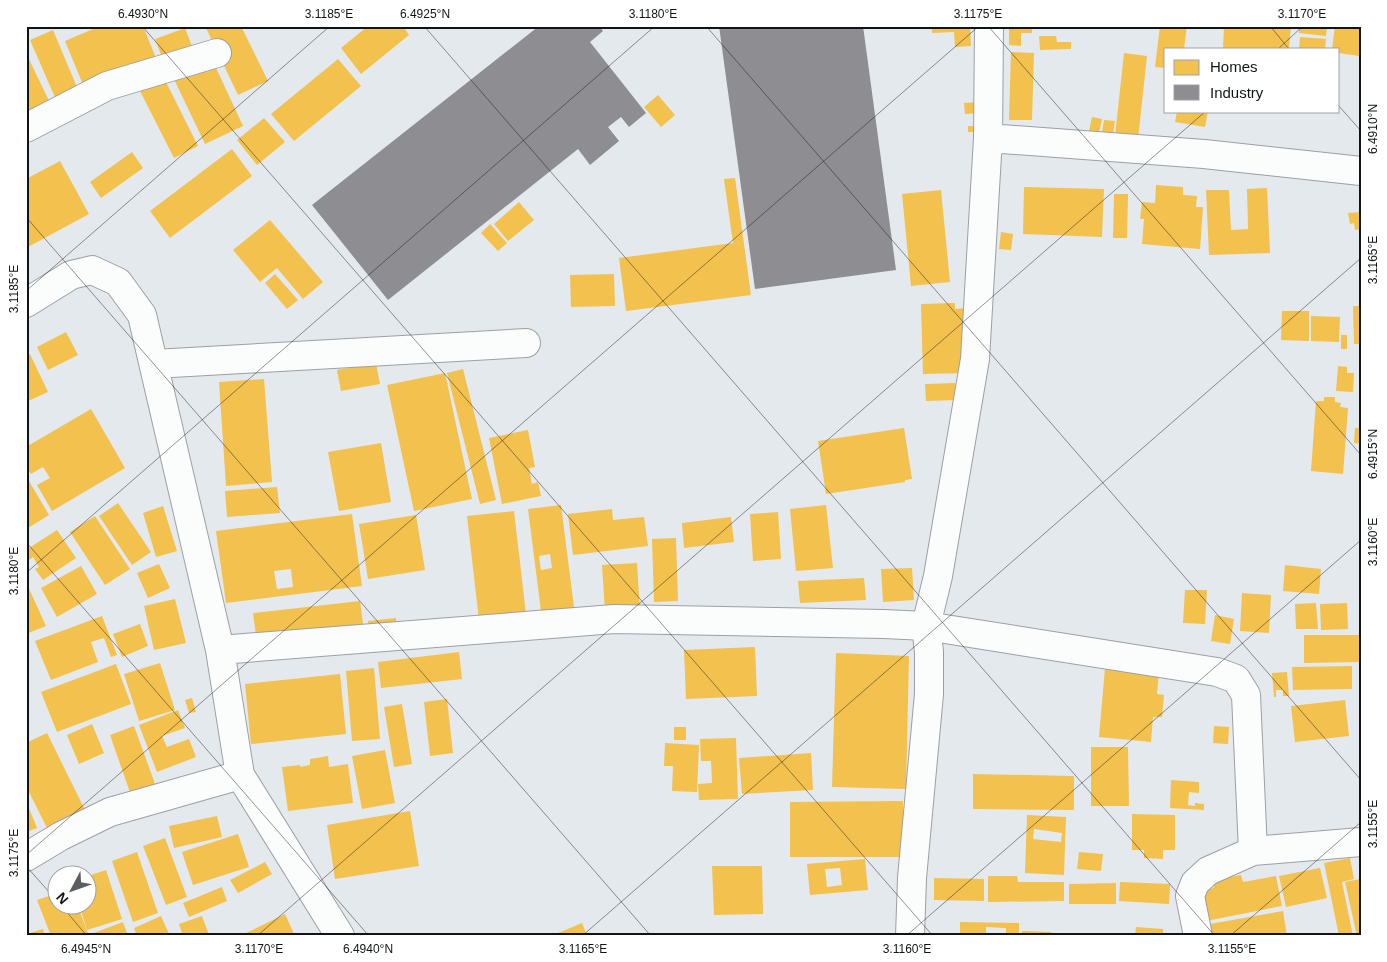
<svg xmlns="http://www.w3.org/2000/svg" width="1387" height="962" viewBox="0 0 1387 962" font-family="Helvetica,sans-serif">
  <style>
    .homes { fill: #f2c14e; fill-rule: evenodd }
    .industry { fill: #8d8d92 }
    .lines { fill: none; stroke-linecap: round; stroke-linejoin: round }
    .minor-casing { stroke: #9ca0a4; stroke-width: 30 }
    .minor { stroke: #fbfcfc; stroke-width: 28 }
    .ticks { fill: none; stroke: #111417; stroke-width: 1; stroke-opacity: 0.45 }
    .neatline { fill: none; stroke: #111417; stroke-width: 2 }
    .ticks-label { font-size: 12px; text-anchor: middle; fill: #111417 }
  </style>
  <rect width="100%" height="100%" fill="#e4e9ee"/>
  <!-- homes -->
  <path class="homes" d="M100 26H143L156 58 84 87 65 41Z
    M205 26H241L268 81 238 95Z
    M368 26H403L409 35 361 74 341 48Z
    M932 26H970L971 46 955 47 954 32 932 33Z
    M1009 26H1032V33H1021V46L1009 45Z
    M1160 26H1187L1184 49H1166V68L1155 67Z
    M1224 26H1291L1289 49 1223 48Z
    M1299 26H1327L1326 36 1299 33Z
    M1335 26H1361L1359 56 1338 53V49H1332Z
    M185 28 195 54 165 65 155 39Z
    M53 30 79 92 57 102 30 40Z
    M1039 36H1056L1057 42H1071V49L1040 50Z
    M1300 37 1326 39 1325 49H1299Z
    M1011 52 1034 53 1032 120H1009Z
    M26 53 52 107 26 120Z
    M1124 53 1147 56 1138 139 1115 136Z
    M211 57 243 126 205 144 172 75Z
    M338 59 361 86 294 141 271 114Z
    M164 78 198 146 174 158 140 91Z
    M658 95 675 115 661 127 644 107Z
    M980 102 982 113 965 114 964 103Z
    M1177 111H1208L1205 127 1175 122Z
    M1092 117 1102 119 1098 138 1088 136Z
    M264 118 285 142 257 165 237 140Z
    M1104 120 1115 121 1112 141 1101 139Z
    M968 126H974L975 132H968Z
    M232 149 252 176 170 238 150 211Z
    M132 152 143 168 101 198 90 182Z
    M60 161 89 214 28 247 26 243V179Z
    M735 178 751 295 626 311 619 258 733 243 724 179Z
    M1156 185 1183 187V195L1197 196 1196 207H1203L1200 249 1142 244 1144 219H1140L1142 202 1155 203Z
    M1024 187 1104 189 1102 237 1023 234Z
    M1267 188 1270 253 1209 255 1206 190H1229L1231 230 1248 229 1247 189Z
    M941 190 950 282 911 286 902 194Z
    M1114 194H1128L1127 238H1113Z
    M519 202 534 220 508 241 494 224Z
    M1361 212V229L1355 230 1354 223 1350 224 1348 213Z
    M270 220 323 282 303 299 277 268 260 282 233 250Z
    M490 224 507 243 498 251 481 233Z
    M1001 232 1013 234 1011 250 999 249Z
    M275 274 298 300 287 309 265 283Z
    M614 274 615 306 571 307 570 275Z
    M955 303V309L966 308 968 373 923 374 921 304Z
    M1353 306H1361V344H1354Z
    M1282 311H1309V341L1281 340Z
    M1311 316 1340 317 1339 342 1311 341Z
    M66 332 78 355 48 370 37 347Z
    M1341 335H1347V349H1341Z
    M30 354 48 392 26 402V356Z
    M376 363 380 384 341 391 337 370Z
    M1338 366 1347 367V373H1354L1353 392 1336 391Z
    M463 369 496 500 480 504 447 373Z
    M445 373 472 499 414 511 387 385Z
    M264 379 272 482 226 486 219 382Z
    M955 383 956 400 926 401 925 384Z
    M1324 397H1335V402L1341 403 1340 407 1348 408 1343 474 1311 471 1316 401H1324Z
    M91 409 125 468 52 511 37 485 50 478 43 467 31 474 26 467V447Z
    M904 428 912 479 905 480V482L826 494 818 441Z
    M1355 428H1361V444L1354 443Z
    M528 430 535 467 529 468 532 484 538 482 541 496 502 504 489 438Z
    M381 443 391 502 339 511 328 452Z
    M26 476 49 515 28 528 26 525Z
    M277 487 280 513 227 517 225 491Z
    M118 503 151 552 132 565 99 516Z
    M561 505 575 615 542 619 528 509ZM550 554 552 568 541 570 539 556Z
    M826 505 833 568 796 571 790 509Z
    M163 506 177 551 156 557 143 513Z
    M612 509 613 520 644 517 648 546 573 555 568 514Z
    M514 511 526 614 479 620 467 516Z
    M778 512 781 559 753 561 750 514Z
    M352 514 362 586 226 603 216 531ZM291 569 293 587 277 589 274 571Z
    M416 515 425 570 368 579 359 524Z
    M95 516 130 569 105 585 70 532Z
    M731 517 734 542 684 548 682 523Z
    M57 530 76 558 43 580 35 569 39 567 33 557 29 560 26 556V550Z
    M676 538 678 601 654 602 652 539Z
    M637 563 640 611 605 612 602 565Z
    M159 564 170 588 148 598 137 573Z
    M1285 565 1321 569 1319 594 1283 591Z
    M81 566 97 594 57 617 41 588Z
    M912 568 914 600 883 602 881 569Z
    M864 578 866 600 800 603 798 581Z
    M26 582 46 626 26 634Z
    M1185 590H1207L1205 624 1183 623Z
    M1242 593 1271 595 1269 633 1240 631Z
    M175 599 186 643 154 650 144 606Z
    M360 601 364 631 257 643 253 613Z
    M1316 603 1318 629H1296L1295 604Z
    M1347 603 1348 629 1321 630 1320 604Z
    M1215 615 1234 619 1230 644 1211 641Z
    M102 616 117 655 111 657 104 638 91 642 98 662 51 680 35 641Z
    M396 618 397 633 369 635 368 621Z
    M140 624 148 646 122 657 113 634Z
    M1304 635H1361V662L1304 663Z
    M755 647 757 696 686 699 684 650Z
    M459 652 462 679 381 688 378 662Z
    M836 653 909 656 906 789 832 787Z
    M160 663 175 710 139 721 124 674Z
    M116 664 131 704 57 732 41 692Z
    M1352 666V689L1293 690 1292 667Z
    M374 668 380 739 352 741 346 671Z
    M1105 668 1159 672 1157 694 1164 695 1162 717H1153L1151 742 1099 737Z
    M1287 672 1289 696H1283V690H1276V697H1274L1272 673Z
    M340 674 346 734 251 744 245 684Z
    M192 698 196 712 189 713 185 700Z
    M447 699 453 753 430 756 424 702Z
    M1345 700 1349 736 1295 742 1291 706Z
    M402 704 412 764 394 767 384 707Z
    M178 710 185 728 162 736 167 747 189 739 196 757 157 772 139 725Z
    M92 724 104 753 79 764 67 735Z
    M134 726 158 792 133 801 110 735Z
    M1214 726 1229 727 1228 744 1213 743Z
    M674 727H686V740H674Z
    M47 733 85 810 47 828 26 786V743Z
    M736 738 738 799 699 800 698 784 712 783 711 761H701L700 739Z
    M665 743 699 745 697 792 672 791 673 766H664Z
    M1091 747H1128L1129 806H1091Z
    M385 750 395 803 362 809 352 756Z
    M811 753 813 790 742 794 739 758Z
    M328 756 329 767 348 764 353 803 288 811 282 767 300 765V767L310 765V759Z
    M973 774 1074 776V810L973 809Z
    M1171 780 1199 782V793L1189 792 1188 805 1195 806V803L1204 804V810L1170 808Z
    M26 801 37 828 26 832Z
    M903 801V857H790V802Z
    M410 811 419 866 335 879 327 825Z
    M1132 814 1175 815V850H1163V859L1144 858V850H1132Z
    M1027 815 1066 817 1064 875 1025 873ZM1034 829 1062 833 1061 842 1033 839Z
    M217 816 222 837 174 848 169 826Z
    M238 834 249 867 193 885 182 852Z
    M165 838 187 897 166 905 143 846Z
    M137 852 158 913 133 922 112 861Z
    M1079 852 1103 854 1101 871 1077 869Z
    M1350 858 1354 879 1342 882 1353 936H1339L1324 863Z
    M865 859 868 890 810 895 807 864ZM840 868 842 885 827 887 825 869Z
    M265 862 272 874 238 893 230 880Z
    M712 866H762L763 914 714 915Z
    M1320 868 1327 898 1286 907 1279 876Z
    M106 870 122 919 87 930 79 904H88V876Z
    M1241 875 1243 882 1276 876 1282 906 1206 921 1201 890 1214 888 1213 880Z
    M988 876H1017L1018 882H1064V901L988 902Z
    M934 878 984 879V901L934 900Z
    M1360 879 1361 936H1357L1345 882Z
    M1120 882 1170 884 1169 904 1119 901Z
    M1116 883V904H1069V884Z
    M222 887 227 901 189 917 183 903Z
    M58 893V904H77L89 936H51L37 900Z
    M1283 911 1287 936H1212L1210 924Z
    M285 914 295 936H240Z
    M161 916 170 936H137L134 928Z
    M202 916 209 935 183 936 179 924Z
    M123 922 128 936H92L91 934Z
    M960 922 1019 923V936H1006V928L986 927V936H960Z
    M582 923 587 936H551Z
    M1136 927 1163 929V936H1135Z
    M43 929 45 936H31L30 933Z
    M1022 931 1051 932V936H1022Z"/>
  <!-- industry -->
  <path class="industry" d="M539 26H599L603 31 590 42 646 113 629 127 621 117 608 127 619 141 590 165 578 149 388 300 312 205Z
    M719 26H863L896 270 755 289Z"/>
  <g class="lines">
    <!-- minor casing -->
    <g class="minor-casing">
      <path id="minor" d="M26 128 107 86 217 53
        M988 138 1204 154 1361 171
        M26 303 71 275 92 270 118 282 142 315 220 650 240 775 340 936
        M154 364 526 343
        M220 650 614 619 884 624 926 626 1217 672 1236 679 1246 695 1253 851
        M26 857 61 836 110 812 240 775
        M910 936 912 878 929 694V652L926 626 938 576 975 359 988 138 989 26
        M1198 936 1190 896 1195 883 1208 871 1253 851 1361 842"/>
    </g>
    <!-- minor -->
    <use href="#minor" class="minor"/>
  </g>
  <!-- ticks -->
  <path class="ticks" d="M142 26 933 936M424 26 1215 936M706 26 1361 780M988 26 1361 455M1270 26 1289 49M1278 49 1303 26M1338 105 1361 131M26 217 651 936M26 291 330 26M26 542 369 936M26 573 655 26M26 855 979 26M26 866 58 902M60 904 87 936M257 936 1206 111M582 936 1361 258M906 936 1361 540M1230 936 1361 822"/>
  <!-- border -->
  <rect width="1387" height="962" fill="none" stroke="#ffffff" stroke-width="55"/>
  <!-- legend -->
  <rect x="1164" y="48" width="175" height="65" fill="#ffffff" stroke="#a0a1a2"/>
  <rect x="1174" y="60" width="25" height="15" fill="#f2c14e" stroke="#a0a1a2"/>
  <text x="1210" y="72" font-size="15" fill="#111417">Homes</text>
  <rect x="1174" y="85" width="25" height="15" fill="#8d8d92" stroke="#a0a1a2"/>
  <text x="1210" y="98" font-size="15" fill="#111417">Industry</text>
  <!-- north arrow -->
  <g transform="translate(72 890) rotate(229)"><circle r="24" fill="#ffffff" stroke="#a0a1a2"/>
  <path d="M0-4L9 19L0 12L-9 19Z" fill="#5b5f62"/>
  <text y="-8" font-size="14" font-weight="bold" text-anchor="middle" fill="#111417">N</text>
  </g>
  <rect x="28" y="28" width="1332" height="906" class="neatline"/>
  <g class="ticks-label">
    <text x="143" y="18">6.4930°N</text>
    <text x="329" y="18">3.1185°E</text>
    <text x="425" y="18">6.4925°N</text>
    <text x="653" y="18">3.1180°E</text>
    <text x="978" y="18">3.1175°E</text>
    <text x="1302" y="18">3.1170°E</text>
    <text transform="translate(1373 129) rotate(-90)" y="4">6.4910°N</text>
    <text transform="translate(1373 260) rotate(-90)" y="4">3.1165°E</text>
    <text transform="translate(14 289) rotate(-90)" y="4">3.1185°E</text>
    <text transform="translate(1373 454) rotate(-90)" y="4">6.4915°N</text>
    <text transform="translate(1373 542) rotate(-90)" y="4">3.1160°E</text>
    <text transform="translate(14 571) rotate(-90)" y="4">3.1180°E</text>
    <text transform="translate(1373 824) rotate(-90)" y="4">3.1155°E</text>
    <text transform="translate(14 853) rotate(-90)" y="4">3.1175°E</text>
    <text x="86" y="953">6.4945°N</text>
    <text x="259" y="953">3.1170°E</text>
    <text x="368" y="953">6.4940°N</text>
    <text x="583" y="953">3.1165°E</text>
    <text x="907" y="953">3.1160°E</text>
    <text x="1232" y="953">3.1155°E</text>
  </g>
</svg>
